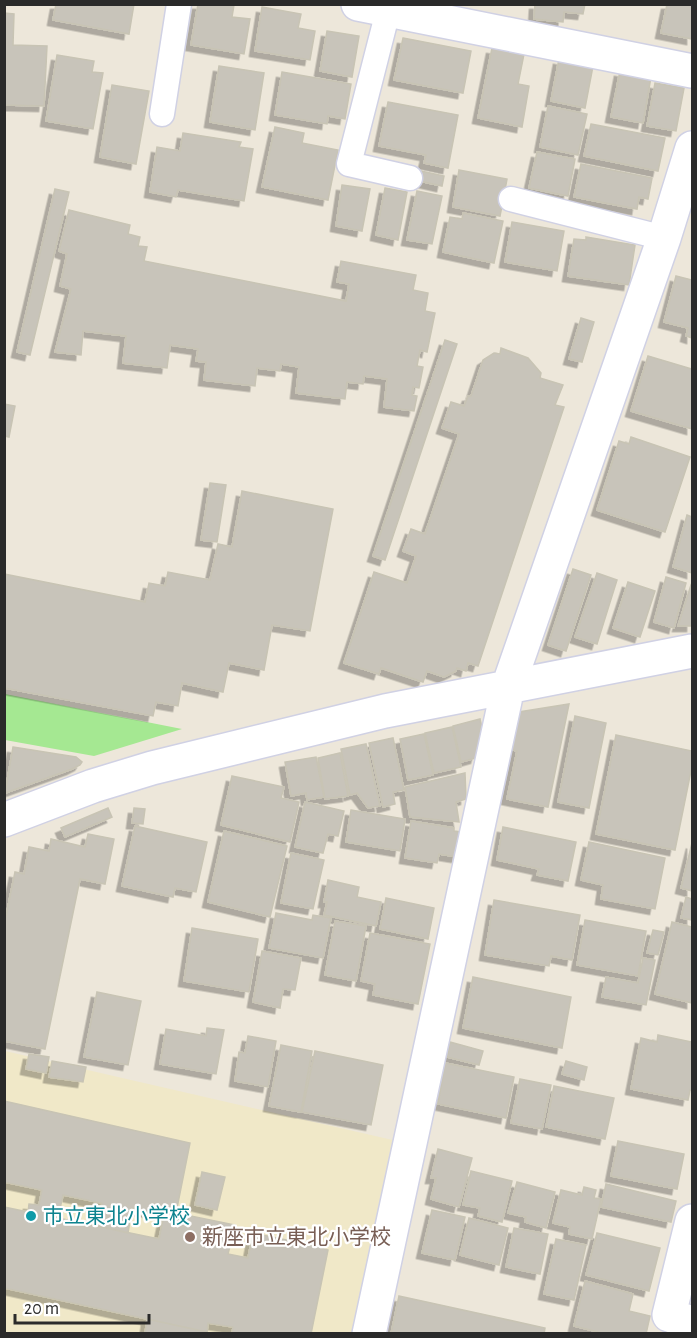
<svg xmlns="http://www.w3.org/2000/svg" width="697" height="1338" viewBox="0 0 697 1338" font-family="'Alegreya Sans','Noto Sans JP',sans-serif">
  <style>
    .education { fill: #f0e8c8 }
    .green { fill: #a5e892 }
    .building { fill: #c8c4ba; stroke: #c8c4b4; stroke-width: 1.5; fill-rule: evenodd; filter: url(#shadow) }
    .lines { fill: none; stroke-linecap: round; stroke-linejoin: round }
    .lane-casing { stroke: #d0d1e4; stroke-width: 27 }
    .street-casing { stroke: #d0d1e4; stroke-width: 36 }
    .lane { stroke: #fff; stroke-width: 24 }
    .street { stroke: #fff; stroke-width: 33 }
    .culture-dot { fill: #0f9aa8; stroke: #fff; stroke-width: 2 }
    .education-dot { fill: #8d6e63; stroke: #fff; stroke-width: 2 }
    .labels { text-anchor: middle; stroke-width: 4.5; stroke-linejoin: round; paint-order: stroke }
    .culture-label { font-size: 21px; fill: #0d838f; stroke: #fff; text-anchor: start }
    .education-label { font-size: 21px; fill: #785e54; stroke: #fff; text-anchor: start }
  </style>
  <defs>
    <filter id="shadow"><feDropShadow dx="-5.5" dy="5.5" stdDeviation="0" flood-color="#0004"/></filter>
  </defs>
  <rect width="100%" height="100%" fill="#ede7da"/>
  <!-- education -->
  <path class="education" d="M5 1051 397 1141 353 1333 5 1334Z"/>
  <!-- green -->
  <path class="green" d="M5 694 182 729 94 756 5 740Z"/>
  <!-- building -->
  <path class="building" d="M56 4H134L129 34 53 20Z
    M198 4 234 5 232 17 250 19 244 54 191 45Z
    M535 4H585L583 14 564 12 563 22 534 19Z
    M667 4H692V39L661 33Z
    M262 7 301 14 298 28 315 31 310 60 255 51Z
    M4 13 14 14 13 45 47 46 44 106 4 105Z
    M327 31 359 36 352 77 320 71Z
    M403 38 471 51 463 93 394 80Z
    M492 48 524 54 518 84 529 86 522 127 478 118Z
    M57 55 94 61 92 72 103 73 93 129 46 121Z
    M559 59 593 66 585 108 551 101Z
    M219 66 264 73 255 130 210 122Z
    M620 71 651 77 643 123 611 117Z
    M282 72 351 84 345 119 328 116 327 124 275 115Z
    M655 83 684 88 676 131 647 126Z
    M112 85 149 91 136 164 100 157Z
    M388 102 458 115 448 168 424 163 426 155 379 146Z
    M548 106 587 114 578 155 540 147Z
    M591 124 665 138 658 171 584 156Z
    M275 127 304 133 302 143 338 150 328 200 262 187Z
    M183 133 241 142 239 147 253 149 244 201 178 190 176 197 150 192 157 147 180 151Z
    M537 152 575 159 568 196 529 188Z
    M581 164 652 178 648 199 639 197 637 209 574 197Z
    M459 170 507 179 500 216 453 207Z
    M421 171 444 176 442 186 419 181Z
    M342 185 370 189 362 231 336 226Z
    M385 188 407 192 398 240 376 235Z
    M55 189 69 192 30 355 17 352Z
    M417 191 442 196 432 244 407 240Z
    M69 210 130 225 128 234 140 237 138 246 147 247 144 261 346 301 349 284 337 282 341 261 416 275 413 290 428 293 425 311 435 313 427 352 420 350 417 366 423 367 419 388 413 387 412 395 417 396 414 411 384 407 387 379 364 376 363 384 347 382 345 399 296 393 299 367 281 364 280 371 257 368 255 386 204 380 206 362 196 361 198 349 170 345 167 368 123 363 126 336 83 331 81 355 55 352 71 289 60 286 67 254 59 251Z
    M463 213 503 221 494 263 443 252 450 217 462 219Z
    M512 222 564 231 557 271 505 262Z
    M586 237 635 245 629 285 568 276 574 239 586 240Z
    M676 276 692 280V338L686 336 688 328 664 322Z
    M581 318 594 322 582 362 569 359Z
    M445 340 457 344 385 560 373 556Z
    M501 348 528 358 541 373 540 378 563 385 555 405 564 407 478 666 468 663 466 671 457 668 456 671 444 677 427 671 423 682 381 668 379 674 344 663 374 572 407 583 416 556 403 551 411 529 425 534 459 434 442 428 451 402 464 406 468 396H471L483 360 494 353 500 354Z
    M648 356 692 369V429L631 411Z
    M4 404 15 406 9 437 4 436Z
    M631 437 690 457 665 532 597 510 619 441 629 444Z
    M210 483 226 485 217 542 201 540Z
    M242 491 333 509 310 631 272 625 264 670 229 663 223 692 182 683 178 706 156 702 153 716 4 688V574L145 602 149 583 165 586 168 572 210 580 218 544 232 547Z
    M687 515 692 517V573L673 567Z
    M573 569 591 575 566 651 548 645Z
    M597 573 617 580 597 644 575 637Z
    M666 577 686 583 674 628 654 622Z
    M628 582 655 591 640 637 613 628Z
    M691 585 692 586V626H678Z
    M569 704 548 807 507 799 517 751 512 750 519 712Z
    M575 716 606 723 589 808 558 802Z
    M480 719 483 732 476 758 461 762 453 726Z
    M452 727 461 767 434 773 425 733Z
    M424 734 433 775 408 780 400 739Z
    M616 735 692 751V766L675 850 596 834Z
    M393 738 404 790 393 792 395 804 383 807 369 743Z
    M366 744 380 806 368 808 357 793 350 795 341 749Z
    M13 747 76 757 82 762 80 765 72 769 5 793Z
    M340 753 348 796 325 799 318 758Z
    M316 757 324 797 307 800 306 793 291 796 285 762Z
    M465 773 466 799 456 802 459 822 410 817 405 787Z
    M232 776 284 787 281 798 299 802 290 842 221 825Z
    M305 802 344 811 338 836 328 834 323 853 295 847Z
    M108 808 112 817 65 837 61 828Z
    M134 808 145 809 143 824 132 823Z
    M351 810 405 819 400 851 346 842Z
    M411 821 454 828V831L461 832 457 857 439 854 437 863 405 858Z
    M135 826 207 842 196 892 175 888 173 897 122 886Z
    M503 827 576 842 568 881 537 875 539 869 497 860Z
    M224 831 287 846 270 917 208 902Z
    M88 834 114 839 105 884 80 879 45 1049 4 1041V926L15 872 24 874 29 847 49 851 51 839 85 847Z
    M589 842 665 858 655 909 601 899 603 885 581 880Z
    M692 843V891L681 888Z
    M291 853 324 860 313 909 281 903Z
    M328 880 359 887 357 897 381 902 376 926 324 915 327 902H324Z
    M686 897 692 899V920L681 918Z
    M386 898 434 908 428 939 380 929Z
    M494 900 580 915 572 960 551 956 549 966 485 955Z
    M276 913 312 920 313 915 331 918 323 958 269 948Z
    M585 920 646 931 638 976 577 965Z
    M335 921 366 926 356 981 325 975Z
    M672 922 692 927V1003L655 994Z
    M192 928 258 939 249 992 184 981Z
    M653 930 664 932 658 955 647 953Z
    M370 933 430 944 418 1004 373 995 375 984 361 981Z
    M262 951 301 958 295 990 283 989 280 1008 253 1002Z
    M643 958 655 960 646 1005 602 997 606 977 638 983Z
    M473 977 571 997 562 1048 463 1028Z
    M97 992 141 1001 128 1065 84 1057Z
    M207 1028 224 1030 216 1074 160 1064 166 1029 206 1036Z
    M658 1035 692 1042V1090H690L688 1100 631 1089 641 1038 657 1042Z
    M248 1036 276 1041 268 1087 235 1081 239 1052 245 1053Z
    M450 1042 483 1051 479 1065 447 1057Z
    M281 1045 312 1051 301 1112 269 1106Z
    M315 1051 383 1065 371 1125 302 1112Z
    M29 1054 49 1057 46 1073 26 1069Z
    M52 1061 86 1067 83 1082 49 1077Z
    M566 1061 587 1067 584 1080 562 1074Z
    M445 1063 514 1077 506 1118 438 1104Z
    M520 1079 551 1085 542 1129 511 1123Z
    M554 1086 614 1098 605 1139 546 1127Z
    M4 1101 190 1143 176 1213 235 1225 228 1254 248 1258 253 1233 321 1247V1248L328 1250 311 1334H232L233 1327 208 1323 207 1332 4 1288V1207L28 1212 29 1204 39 1205 42 1190 4 1182ZM63 1195 102 1203 98 1226 128 1233 132 1208 164 1215 159 1239 58 1218Z
    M618 1141 684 1154 677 1189 611 1176Z
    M438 1149 472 1158 459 1207 431 1199 436 1178H431Z
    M471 1171 512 1181 502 1222 478 1216 480 1208 463 1205Z
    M202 1172 225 1177 217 1210 195 1205Z
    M517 1182 555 1192 546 1228 525 1222 526 1217 508 1213Z
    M606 1184 676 1201 671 1222 601 1207Z
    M584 1187 596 1190 594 1198 601 1199 592 1239 569 1234 570 1227 553 1223 561 1190 582 1195Z
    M432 1210 465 1217 455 1260 422 1253Z
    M469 1218 508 1228 499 1265 460 1255Z
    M514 1228 548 1234 540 1274 506 1267Z
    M597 1233 660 1248 649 1291 586 1275Z
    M556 1239 586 1245 574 1300 544 1294Z
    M585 1281 633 1294 629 1311 650 1316 646 1334H606L574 1326Z
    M399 1296 545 1328 544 1334H391Z
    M147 1319 207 1332 206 1334H145Z"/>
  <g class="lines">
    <!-- lane casing -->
    <g class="lane-casing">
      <path id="lane" d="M388 11 349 164 410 178
        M162 114 179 4
        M511 199 664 238"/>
    </g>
    <!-- street casing -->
    <g class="street-casing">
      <path id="street" d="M358 4 692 71
        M4 820 93 786 152 768 385 711 692 651
        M692 1221 669 1315 692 1323
        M369 1334 508 687 664 238 692 148"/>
    </g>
    <!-- lane -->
    <use href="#lane" class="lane"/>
    <!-- street -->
    <use href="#street" class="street"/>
  </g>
  <!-- markers -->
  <circle class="culture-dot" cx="31" cy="1216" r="6"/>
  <circle class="education-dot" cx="190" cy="1237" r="6"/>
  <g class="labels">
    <!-- culture labels -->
    <g class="culture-label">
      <text x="43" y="1223">市立東北小学校</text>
    </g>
    <!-- education labels -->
    <g class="education-label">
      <text x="202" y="1244">新座市立東北小学校</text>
    </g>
  </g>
  <!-- border -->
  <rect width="697" height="1338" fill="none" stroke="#2a2a2a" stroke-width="12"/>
  <!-- scale -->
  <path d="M15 1314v9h134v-9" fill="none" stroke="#2a2a2a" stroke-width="3"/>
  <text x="24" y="1314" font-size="18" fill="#2a2a2a" stroke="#ffffff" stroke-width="4.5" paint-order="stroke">20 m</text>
</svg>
